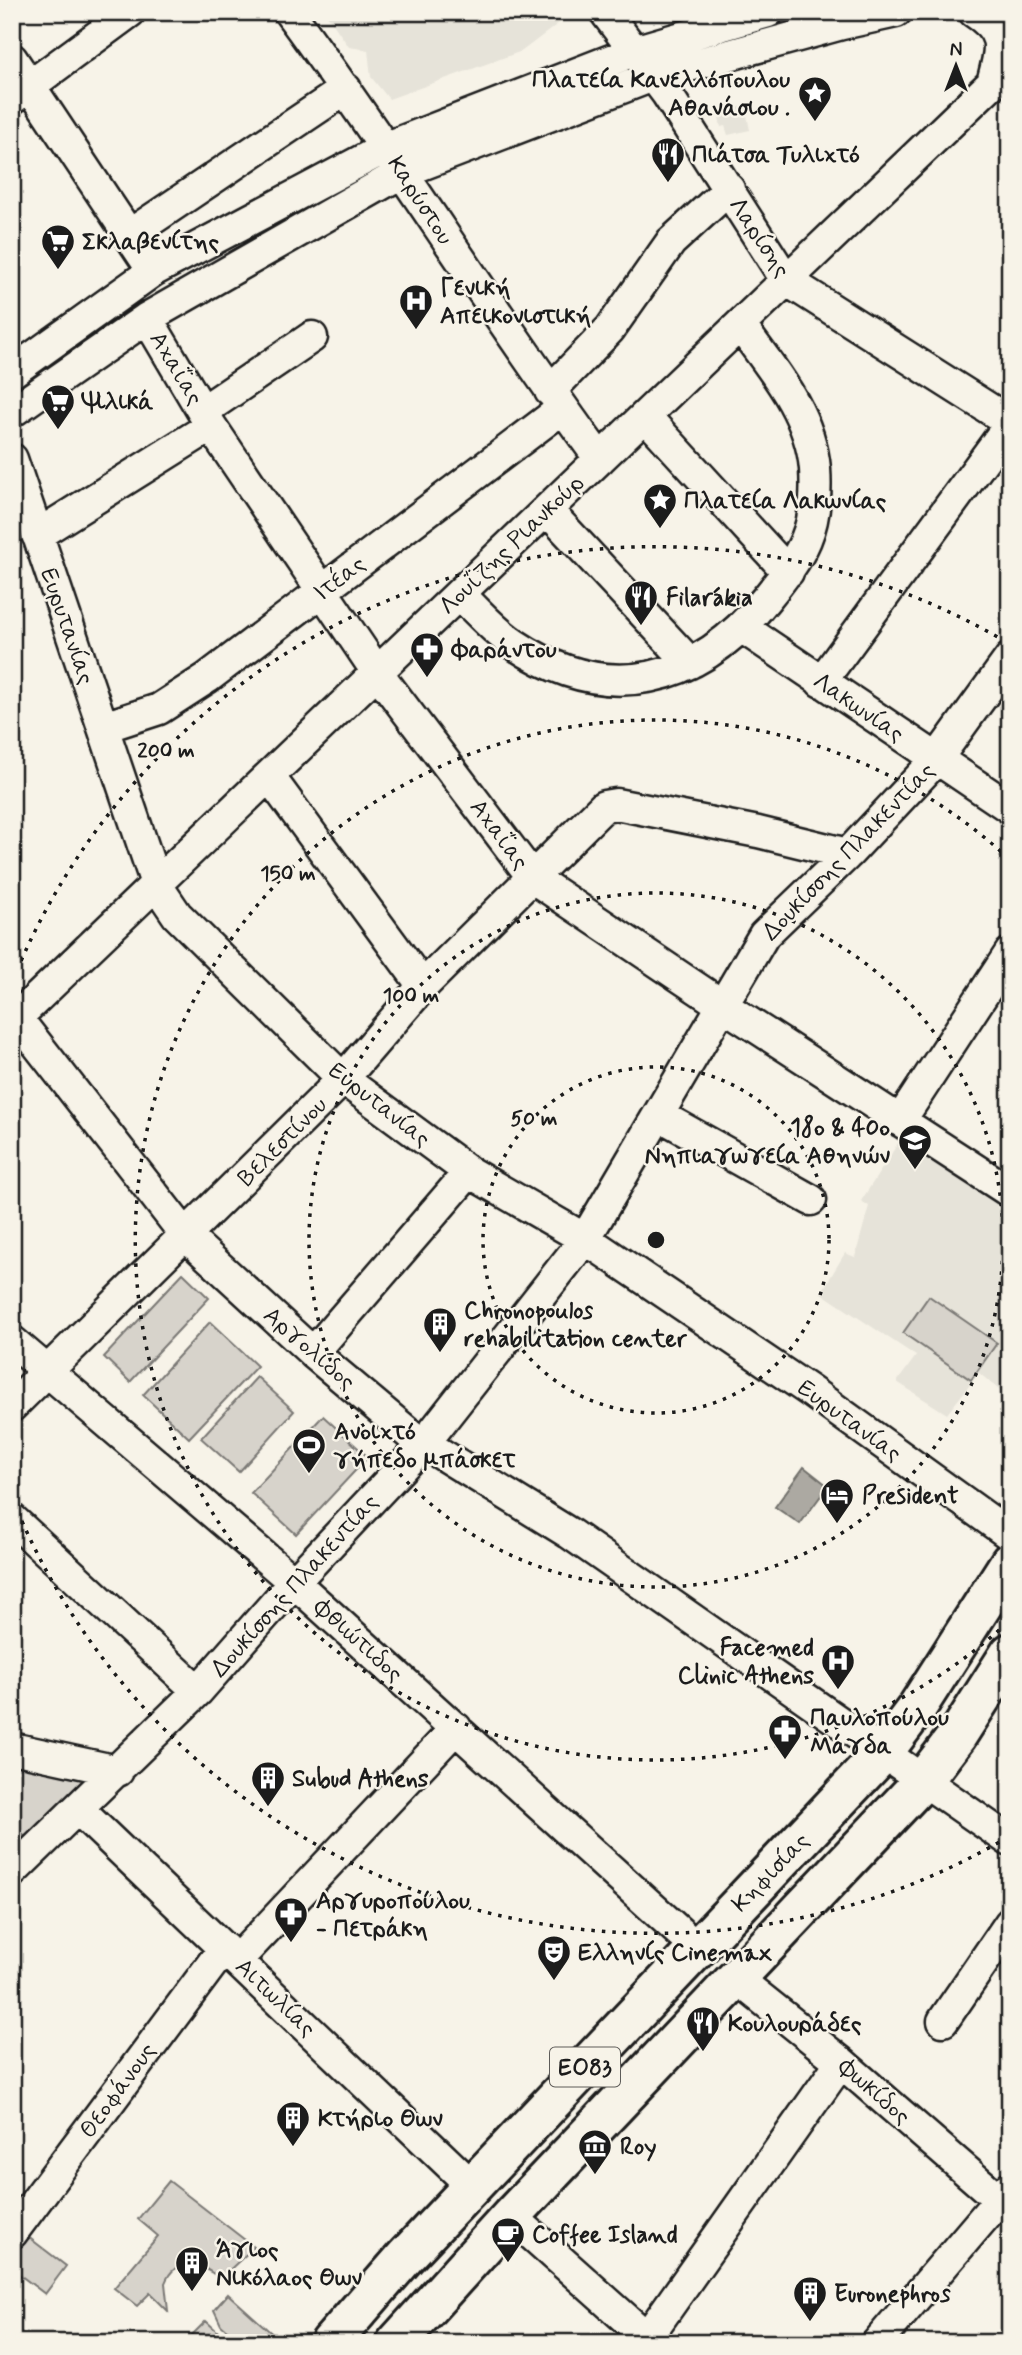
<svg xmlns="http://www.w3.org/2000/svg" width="1022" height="2355" viewBox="0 0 1022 2355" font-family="Mynerve,sans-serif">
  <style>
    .built { fill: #e6e3d9 }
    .green { fill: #d7d3cb; stroke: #7a7874; stroke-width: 2 }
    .water { fill: #aca9a2; stroke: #72716c; stroke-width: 2 }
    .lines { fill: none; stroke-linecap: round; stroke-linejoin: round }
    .minor-casing { stroke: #1c1c1c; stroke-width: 35 }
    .major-casing { stroke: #1c1c1c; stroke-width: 44 }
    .minor { stroke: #f7f3e8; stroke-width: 30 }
    .major { stroke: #f7f3e8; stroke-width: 38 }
    .ring { fill: none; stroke: #1c1c1c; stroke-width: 3.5; stroke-dasharray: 3.5 7 }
    .labels { text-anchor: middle; stroke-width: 5; stroke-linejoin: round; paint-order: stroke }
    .shield { fill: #f7f3e8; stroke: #5e5c59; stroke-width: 2 }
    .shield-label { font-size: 23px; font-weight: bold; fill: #1c1c1c }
    .poi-label { font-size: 24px; font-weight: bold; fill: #1c1c1c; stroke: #f7f3e8; text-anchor: start }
    .street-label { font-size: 24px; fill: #1c1c1c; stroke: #f7f3e8 }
    .centre { fill: #1c1c1c; stroke: #f7f3e8; stroke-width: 3.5 }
    .ring-label { font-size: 21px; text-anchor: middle; font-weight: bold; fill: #1c1c1c; stroke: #f7f3e8; stroke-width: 5; stroke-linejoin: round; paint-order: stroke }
  </style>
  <rect width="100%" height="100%" fill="#f7f3e8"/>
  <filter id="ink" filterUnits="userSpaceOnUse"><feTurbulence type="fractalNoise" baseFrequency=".0143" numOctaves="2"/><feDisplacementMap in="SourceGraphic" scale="14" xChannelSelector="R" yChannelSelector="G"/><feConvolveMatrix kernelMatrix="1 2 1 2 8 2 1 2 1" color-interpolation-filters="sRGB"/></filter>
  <g filter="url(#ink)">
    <!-- built -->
    <path class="built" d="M325 12H564L567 17 522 51 389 99 371 77 368 50 349 47Z
      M745 106 750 130 728 135 725 126 721 127 718 112Z
      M902 1137 1010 1206V1386L1004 1394 979 1373 947 1414 897 1382 916 1356 821 1293 845 1253 855 1257 869 1206 861 1201Z"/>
    <!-- green -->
    <path class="green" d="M183 1273 209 1298 130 1382 104 1357Z
      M929 1296 997 1343 971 1380 903 1333Z
      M210 1322 257 1366 189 1438 143 1395Z
      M257 1377 294 1411 239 1472 201 1438Z
      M323 1416 368 1457 296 1534 251 1493Z
      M12 1764 88 1778 27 1839 12 1823Z
      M169 2181 254 2247 220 2279C202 2263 176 2255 165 2283L168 2311 150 2293 137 2306 114 2288 158 2236 138 2219Z
      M23 2233 66 2266 45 2294 12 2269V2248Z
      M228 2294 277 2338 273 2343H242L221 2325 214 2310Z
      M206 2321 230 2343H231H184Z"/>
    <!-- water -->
    <path class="water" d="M804 1467 828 1486 800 1524 775 1507Z"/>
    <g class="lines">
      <!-- minor casing -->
      <g class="minor-casing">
        <path id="minor" d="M289 12C397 158 492 313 600 459
          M605 12 667 94 786 280 1010 422
          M974 12C1007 33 1001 49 992 83
          M12 59 153 271
          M12 99 130 12
          M129 235 346 89
          M147 318 211 426 377 672 533 878 722 1005 1010 1192
          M12 372 153 271 387 147 634 51 768 12
          M550 391 610 329 671 242 729 189
          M203 411 312 337
          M12 412 147 318 403 172 653 76 842 24 896 12
          M645 416 788 572
          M12 459 156 884 177 915 343 1079 469 1172 590 1242 810 1391 1010 1535
          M547 510 690 663
          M37 535 211 426
          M459 594C477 610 494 631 514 644 608 707 699 683 766 599 803 553 819 530 815 469 810 412 772 369 740 325
          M743 628 1010 808
          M821 682 1010 424
          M104 727 159 709 207 678 563 408
          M269 776 423 986
          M12 1012 187 1237 313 1353 412 1436 569 1533 1010 1841
          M12 1022 1010 66
          M659 1115 811 1200
          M900 1121 1010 953
          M12 1341 294 1582 697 1948
          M313 1353 469 1172
          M12 1406 343 1079 423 986 604 806 616 804 758 832 848 854
          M12 1519 198 1691
          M12 1748 118 1771
          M78 1809 472 2186
          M12 1872 198 1691 294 1582 423 1445 585 1239 764 935 848 854 936 760 1010 658
          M237 1960 456 1728
          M736 1978 841 2062 1010 2209
          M943 2021 1010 1923
          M511 2216 653 2343
          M12 2233 224 1948
          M643 2343 841 2062
          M877 2343 1010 2187"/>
      </g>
      <!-- major casing -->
      <g class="major-casing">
        <path id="major" d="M330 2343 406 2256 882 1754 916 1709 1010 1562
          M396 2343 511 2216 922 1782 957 1736 1010 1653"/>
      </g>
      <!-- minor -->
      <use href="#minor" class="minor"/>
      <!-- major -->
      <use href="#major" class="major"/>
    </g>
  </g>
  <!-- distance rings -->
  <g class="ring">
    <circle cx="656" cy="1240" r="173"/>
    <circle cx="656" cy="1240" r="347"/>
    <path d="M1007 1623A520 520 0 1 1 1007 857"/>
    <path d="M1008 1837A693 693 0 0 1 13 1500M13 980A693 693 0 0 1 1008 643"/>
  </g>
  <!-- icons -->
  <defs>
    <g id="sight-pin" transform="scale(1.75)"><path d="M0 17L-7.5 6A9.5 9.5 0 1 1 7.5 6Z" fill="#1c1c1c" stroke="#f7f3e8"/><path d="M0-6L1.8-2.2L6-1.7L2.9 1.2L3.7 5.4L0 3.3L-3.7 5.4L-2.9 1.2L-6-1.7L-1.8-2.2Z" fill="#fff"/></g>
    <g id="restaurant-pin" transform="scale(1.75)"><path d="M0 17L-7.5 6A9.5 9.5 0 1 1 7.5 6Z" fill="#1c1c1c" stroke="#f7f3e8"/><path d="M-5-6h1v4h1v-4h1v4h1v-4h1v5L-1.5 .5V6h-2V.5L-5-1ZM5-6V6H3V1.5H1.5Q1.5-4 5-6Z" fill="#fff"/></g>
    <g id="supermarket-pin" transform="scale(1.75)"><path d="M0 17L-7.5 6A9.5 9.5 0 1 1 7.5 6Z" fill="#1c1c1c" stroke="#f7f3e8"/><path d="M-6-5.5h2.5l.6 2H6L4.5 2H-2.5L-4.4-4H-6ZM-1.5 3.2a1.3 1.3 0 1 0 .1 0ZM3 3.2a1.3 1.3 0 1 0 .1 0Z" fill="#fff"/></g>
    <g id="hospital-pin" transform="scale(1.75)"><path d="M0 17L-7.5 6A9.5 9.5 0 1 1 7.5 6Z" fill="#1c1c1c" stroke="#f7f3e8"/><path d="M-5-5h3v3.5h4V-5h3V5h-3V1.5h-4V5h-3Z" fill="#fff"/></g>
    <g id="pharmacy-pin" transform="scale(1.75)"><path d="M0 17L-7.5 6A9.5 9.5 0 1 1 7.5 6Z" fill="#1c1c1c" stroke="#f7f3e8"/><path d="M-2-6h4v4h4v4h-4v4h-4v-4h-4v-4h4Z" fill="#fff"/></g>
    <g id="school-pin" transform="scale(1.75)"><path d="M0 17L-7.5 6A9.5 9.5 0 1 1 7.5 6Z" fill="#1c1c1c" stroke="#f7f3e8"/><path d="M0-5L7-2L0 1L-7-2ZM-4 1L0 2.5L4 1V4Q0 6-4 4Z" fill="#fff"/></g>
    <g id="building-pin" transform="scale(1.75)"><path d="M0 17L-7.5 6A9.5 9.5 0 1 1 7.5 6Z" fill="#1c1c1c" stroke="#f7f3e8"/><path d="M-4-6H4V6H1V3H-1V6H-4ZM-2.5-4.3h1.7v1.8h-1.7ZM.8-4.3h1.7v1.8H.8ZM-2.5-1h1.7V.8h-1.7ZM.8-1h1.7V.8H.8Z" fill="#fff"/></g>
    <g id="stadium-pin" transform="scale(1.75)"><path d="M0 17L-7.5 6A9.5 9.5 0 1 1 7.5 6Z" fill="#1c1c1c" stroke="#f7f3e8"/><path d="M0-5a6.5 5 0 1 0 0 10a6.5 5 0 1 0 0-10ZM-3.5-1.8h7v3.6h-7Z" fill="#fff"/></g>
    <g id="hotel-pin" transform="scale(1.75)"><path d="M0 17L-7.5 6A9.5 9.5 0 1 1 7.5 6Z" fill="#1c1c1c" stroke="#f7f3e8"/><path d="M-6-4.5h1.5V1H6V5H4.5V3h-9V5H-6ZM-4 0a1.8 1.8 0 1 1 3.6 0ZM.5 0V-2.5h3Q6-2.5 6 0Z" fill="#fff"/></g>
    <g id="theatre-pin" transform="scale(1.75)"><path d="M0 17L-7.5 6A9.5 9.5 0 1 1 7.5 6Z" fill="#1c1c1c" stroke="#f7f3e8"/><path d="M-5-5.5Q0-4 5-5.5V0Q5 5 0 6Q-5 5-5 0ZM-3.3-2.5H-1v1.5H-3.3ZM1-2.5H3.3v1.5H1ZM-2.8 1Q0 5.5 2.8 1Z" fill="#fff"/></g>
    <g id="museum-pin" transform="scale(1.75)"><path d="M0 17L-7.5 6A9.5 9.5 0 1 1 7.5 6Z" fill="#1c1c1c" stroke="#f7f3e8"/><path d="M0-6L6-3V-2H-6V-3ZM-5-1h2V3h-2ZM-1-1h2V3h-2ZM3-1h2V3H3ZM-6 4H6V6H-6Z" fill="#fff"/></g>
    <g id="cafe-pin" transform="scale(1.75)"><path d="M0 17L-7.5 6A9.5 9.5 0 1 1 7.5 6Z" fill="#1c1c1c" stroke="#f7f3e8"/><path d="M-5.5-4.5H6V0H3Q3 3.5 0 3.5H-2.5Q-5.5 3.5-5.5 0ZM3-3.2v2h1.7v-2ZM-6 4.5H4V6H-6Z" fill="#fff"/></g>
  </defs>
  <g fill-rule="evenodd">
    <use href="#sight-pin" x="815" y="93"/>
    <use href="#restaurant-pin" x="668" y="154"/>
    <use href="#supermarket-pin" x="58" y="241"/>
    <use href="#hospital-pin" x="416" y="301"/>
    <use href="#supermarket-pin" x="58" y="401"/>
    <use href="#sight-pin" x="660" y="500"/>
    <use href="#restaurant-pin" x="641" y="597"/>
    <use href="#pharmacy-pin" x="427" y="649"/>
    <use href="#school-pin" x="915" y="1141"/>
    <use href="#building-pin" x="440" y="1324"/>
    <use href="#stadium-pin" x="309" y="1445"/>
    <use href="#hotel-pin" x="837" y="1495"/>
    <use href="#hospital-pin" x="838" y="1661"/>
    <use href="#pharmacy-pin" x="785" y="1731"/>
    <use href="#building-pin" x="268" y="1778"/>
    <use href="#pharmacy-pin" x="291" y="1914"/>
    <use href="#theatre-pin" x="554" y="1952"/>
    <use href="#restaurant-pin" x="703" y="2023"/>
    <use href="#building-pin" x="293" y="2118"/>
    <use href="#museum-pin" x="595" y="2146"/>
    <use href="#cafe-pin" x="508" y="2234"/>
    <use href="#building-pin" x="192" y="2263"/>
    <use href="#building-pin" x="810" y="2293"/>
  </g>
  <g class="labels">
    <!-- shield labels -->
    <rect class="shield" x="550" y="2047.5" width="70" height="39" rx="5"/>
    <g class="shield-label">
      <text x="585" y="2075">ΕΟ83</text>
    </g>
    <!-- poi labels -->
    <g class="poi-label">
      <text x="790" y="87" text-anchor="end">Πλατεία Κανελλόπουλου<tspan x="790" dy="28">Αθανάσιου .</tspan></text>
      <text x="692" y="162">Πιάτσα Τυλιχτό</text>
      <text x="82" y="249">Σκλαβενίτης</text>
      <text x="440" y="295">Γενική<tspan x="440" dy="28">Απεικονιστική</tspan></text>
      <text x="82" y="409">Ψιλικά</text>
      <text x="684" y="508">Πλατεία Λακωνίας</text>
      <text x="666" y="605">Filarákia</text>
      <text x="452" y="657">Φαράντου</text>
      <text x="890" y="1135" text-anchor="end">18ο &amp; 40ο<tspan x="890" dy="28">Νηπιαγωγεία Αθηνών</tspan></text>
      <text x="464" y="1318">Chronopoulos<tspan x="464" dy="28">rehabilitation center</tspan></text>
      <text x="334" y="1439">Ανοιχτό<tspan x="334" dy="28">γήπεδο μπάσκετ</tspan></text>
      <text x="862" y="1503">President</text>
      <text x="814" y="1655" text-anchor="end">Facemed<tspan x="814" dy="28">Clinic Athens</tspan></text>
      <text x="810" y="1725">Παυλοπούλου<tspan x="810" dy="28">Μάγδα</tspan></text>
      <text x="292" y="1786">Subud Athens</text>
      <text x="316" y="1908">Αργυροπούλου<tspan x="316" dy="28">- Πετράκη</tspan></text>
      <text x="578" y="1960">Ελληνίς Cinemax</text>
      <text x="728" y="2031">Κουλουράδες</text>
      <text x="318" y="2126">Κτήριο Θων</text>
      <text x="620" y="2154">Roy</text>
      <text x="532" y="2242">Coffee Island</text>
      <text x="216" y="2257">Άγιος<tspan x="216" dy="28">Νικόλαος Θων</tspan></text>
      <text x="834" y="2301">Euronephros</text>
    </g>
    <!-- street labels -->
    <g class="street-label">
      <text transform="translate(421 200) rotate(57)" y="8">Καρύστου</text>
      <text transform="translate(760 237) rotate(56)" y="8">Λαρίσης</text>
      <text transform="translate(177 368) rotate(59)" y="8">Αχαΐας</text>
      <text transform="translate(511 544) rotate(-44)" y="8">Λουΐζης Ριανκούρ</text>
      <text transform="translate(339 578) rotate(-38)" y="8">Ιτέας</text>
      <text transform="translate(68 626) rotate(71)" y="8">Ευρυτανίας</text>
      <text transform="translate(859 707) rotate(34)" y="8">Λακωνίας</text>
      <text transform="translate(500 834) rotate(53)" y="8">Αχαΐας</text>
      <text transform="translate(848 851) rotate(-46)" y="8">Δουκίσσης Πλακεντίας</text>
      <text transform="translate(380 1104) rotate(38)" y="8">Ευρυτανίας</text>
      <text transform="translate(282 1141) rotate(-45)" y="8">Βελεστίνου</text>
      <text transform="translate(310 1348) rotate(41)" y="8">Αργολίδος</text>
      <text transform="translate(850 1420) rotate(36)" y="8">Ευρυτανίας</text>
      <text transform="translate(294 1585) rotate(-48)" y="8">Δουκίσσης Πλακεντίας</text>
      <text transform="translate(359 1640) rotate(42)" y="8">Φθιώτιδος</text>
      <text transform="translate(770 1872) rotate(-46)" y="8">Κηφισίας</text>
      <text transform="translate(276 1997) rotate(44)" y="8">Αιτωλίας</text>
      <text transform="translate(117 2090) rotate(-54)" y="8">Θεοφάνους</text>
      <text transform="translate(875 2091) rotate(41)" y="8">Φωκίδος</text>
    </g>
  </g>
  <circle cx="656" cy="1240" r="10" class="centre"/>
  <g class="ring-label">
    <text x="166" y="757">200 m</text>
    <text x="288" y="880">150 m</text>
    <text x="411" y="1002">100 m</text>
    <text x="534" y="1125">50 m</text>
  </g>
  <!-- margin -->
  <rect width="1022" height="2355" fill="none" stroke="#f7f3e8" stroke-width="42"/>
  <rect x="21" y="21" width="980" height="2313" fill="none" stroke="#1c1c1c" stroke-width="2.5" filter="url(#ink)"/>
  <!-- north arrow -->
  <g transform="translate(956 66)" stroke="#f7f3e8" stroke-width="5" paint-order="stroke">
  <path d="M0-5L12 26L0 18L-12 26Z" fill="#1c1c1c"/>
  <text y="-10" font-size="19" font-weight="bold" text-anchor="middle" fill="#1c1c1c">N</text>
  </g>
</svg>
